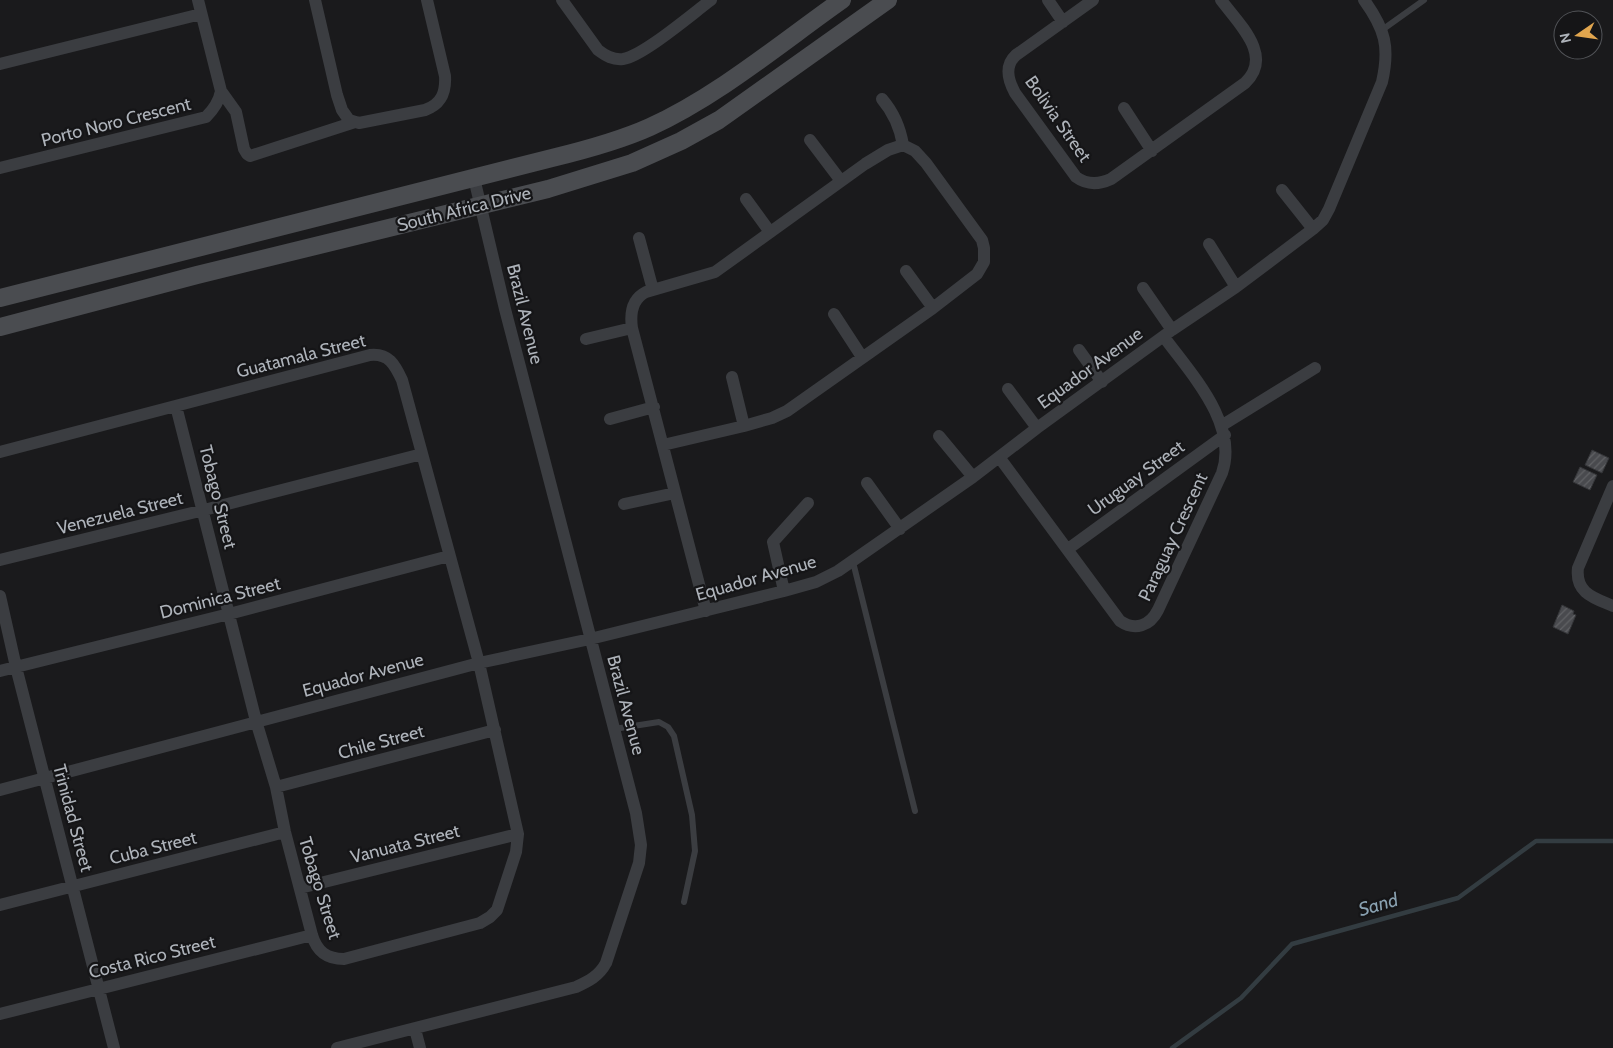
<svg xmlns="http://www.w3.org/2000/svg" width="1613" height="1048" viewBox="0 0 1613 1048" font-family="Cabin,sans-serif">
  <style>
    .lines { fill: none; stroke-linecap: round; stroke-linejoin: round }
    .stream { stroke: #333c41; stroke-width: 4.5 }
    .building { fill: url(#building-hatch); stroke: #343538 }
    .lane { stroke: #3b3d41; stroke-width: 6 }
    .street { stroke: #3b3d41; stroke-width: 12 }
    .secondary { stroke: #4a4c50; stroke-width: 18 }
    .labels { text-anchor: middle; stroke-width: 4.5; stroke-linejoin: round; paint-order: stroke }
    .street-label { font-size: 18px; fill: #aeb3ba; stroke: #151517 }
    .water-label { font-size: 19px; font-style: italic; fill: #89a1b1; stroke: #151517 }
  </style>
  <defs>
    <pattern id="building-hatch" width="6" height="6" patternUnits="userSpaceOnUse" patternTransform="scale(1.25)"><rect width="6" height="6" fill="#494a4e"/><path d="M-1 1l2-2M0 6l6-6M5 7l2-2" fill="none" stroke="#616265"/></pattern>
  </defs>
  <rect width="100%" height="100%" fill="#1a1a1c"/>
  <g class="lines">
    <!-- stream -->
    <path class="stream" d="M1172 1048 1241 998 1292 944 1458 898 1536 841H1613"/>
  </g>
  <!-- building -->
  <path class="building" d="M1592 450 1609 458 1602 473 1585 465Z
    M1580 467 1597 475 1590 490 1573 482Z
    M1562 605 1574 611 1573 614 1576 615 1568 634 1553 627Z"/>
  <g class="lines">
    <!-- lane -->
    <path class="lane" d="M1382 30 1424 0
      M853 562 915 811
      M614 729 659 722 668 727 674 736 692 815 695 851 684 902"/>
    <!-- street -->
    <path class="street" d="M315 0 337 95 342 110 349 120 359 123 425 110C442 104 446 92 445 76L427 0
      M562 0 598 50C606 56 613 60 623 59 643 56 692 14 711 0
      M1048 0 1063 22
      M1093 0 1016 55C1004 66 1008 80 1015 93L1076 177C1087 185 1098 185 1111 179L1245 83C1274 56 1239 24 1221 0
      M0 64 201 14
      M221 91 236 112 244 149 247 154 250 156 355 122
      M882 99C894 113 900 127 903 145
      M1124 108 1152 151
      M810 140 841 181
      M0 168 206 117C214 109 219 102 221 91L198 0
      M1282 190 1313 229
      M746 199 770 232
      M639 238 653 290
      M1209 244 1236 287
      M906 271 933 308
      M1143 288 1172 330
      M834 314 862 357
      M586 339 632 328
      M1079 350 1102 382
      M732 377 744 426
      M1008 389 1037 428
      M610 419 654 407
      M1221 426 1315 368
      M939 436 973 477
      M663 445 744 426 772 418 787 411 933 308 977 274 984 262V248L982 240 926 163 915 151 903 145 888 150 865 164 715 272 646 292C632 299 630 314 632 328L706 611
      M0 452 370 355C389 353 395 365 402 380L479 663 518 834 516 852 497 910 490 917 480 923 344 959C327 959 317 952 312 935L285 832 276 787 256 721 176 406
      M999 457 1120 621C1135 631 1150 626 1158 610L1222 473C1239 424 1191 374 1164 337
      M867 483 900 529
      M1613 486 1578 568C1575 593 1594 598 1613 606
      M624 504 675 493
      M1068 549 1225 435
      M0 560 204 510 422 454
      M784 591 773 542 808 503
      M0 596 16 667 114 1048
      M0 671 229 614 449 556
      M276 787 495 730
      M0 790 479 663 590 639 784 591 816 582 838 571 973 477 1037 428 1172 330 1236 287 1313 229 1323 220 1329 209 1382 82C1390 47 1385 29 1364 0
      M300 888 518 834
      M0 905 285 832
      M0 1014 312 935
      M415 1029 420 1048
      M337 1048 576 987C589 981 599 976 606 963L639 863 641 845 636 813 505 309 474 178"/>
    <!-- secondary -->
    <path class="secondary" d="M0 298 552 158C585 150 619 141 650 127 718 96 781 43 842 0
      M0 327 197 275 548 189 632 163 681 141 719 120 888 0"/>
  </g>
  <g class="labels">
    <!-- street labels -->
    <g class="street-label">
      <text transform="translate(1058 119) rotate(55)" y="6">Bolivia Street</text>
      <text transform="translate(116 122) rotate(-14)" y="6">Porto Noro Crescent</text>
      <text transform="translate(464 209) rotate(-14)" y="6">South Africa Drive</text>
      <text transform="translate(525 314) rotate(76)" y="6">Brazil Avenue</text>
      <text transform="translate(301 356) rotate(-14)" y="6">Guatamala Street</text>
      <text transform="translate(1090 368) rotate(-36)" y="6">Equador Avenue</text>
      <text transform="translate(1136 478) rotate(-36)" y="6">Uruguay Street</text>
      <text transform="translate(218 497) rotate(76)" y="6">Tobago Street</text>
      <text transform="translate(120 513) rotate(-14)" y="6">Venezuela Street</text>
      <text transform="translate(1173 537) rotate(-65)" y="6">Paraguay Crescent</text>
      <text transform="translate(756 578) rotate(-16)" y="6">Equador Avenue</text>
      <text transform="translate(220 598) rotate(-14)" y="6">Dominica Street</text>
      <text transform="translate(363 675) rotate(-15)" y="6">Equador Avenue</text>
      <text transform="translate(626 705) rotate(75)" y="6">Brazil Avenue</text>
      <text transform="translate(381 742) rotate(-15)" y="6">Chile Street</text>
      <text transform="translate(73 818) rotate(75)" y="6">Trinidad Street</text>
      <text transform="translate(405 844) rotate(-14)" y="6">Vanuata Street</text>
      <text transform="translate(153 848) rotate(-14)" y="6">Cuba Street</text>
      <text transform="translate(320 888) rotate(73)" y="6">Tobago Street</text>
      <text transform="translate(152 957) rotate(-14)" y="6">Costa Rico Street</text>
    </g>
    <!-- water labels -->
    <g class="water-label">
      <text transform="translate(1378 904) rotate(-16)" y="7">Sand</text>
    </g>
  </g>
  <!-- north arrow -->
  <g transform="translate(1578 35) rotate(257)"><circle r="24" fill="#151517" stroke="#525458"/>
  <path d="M0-4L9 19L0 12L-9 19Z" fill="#e0a54e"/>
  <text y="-8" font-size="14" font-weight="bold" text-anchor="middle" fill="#aeb3ba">N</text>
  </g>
</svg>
